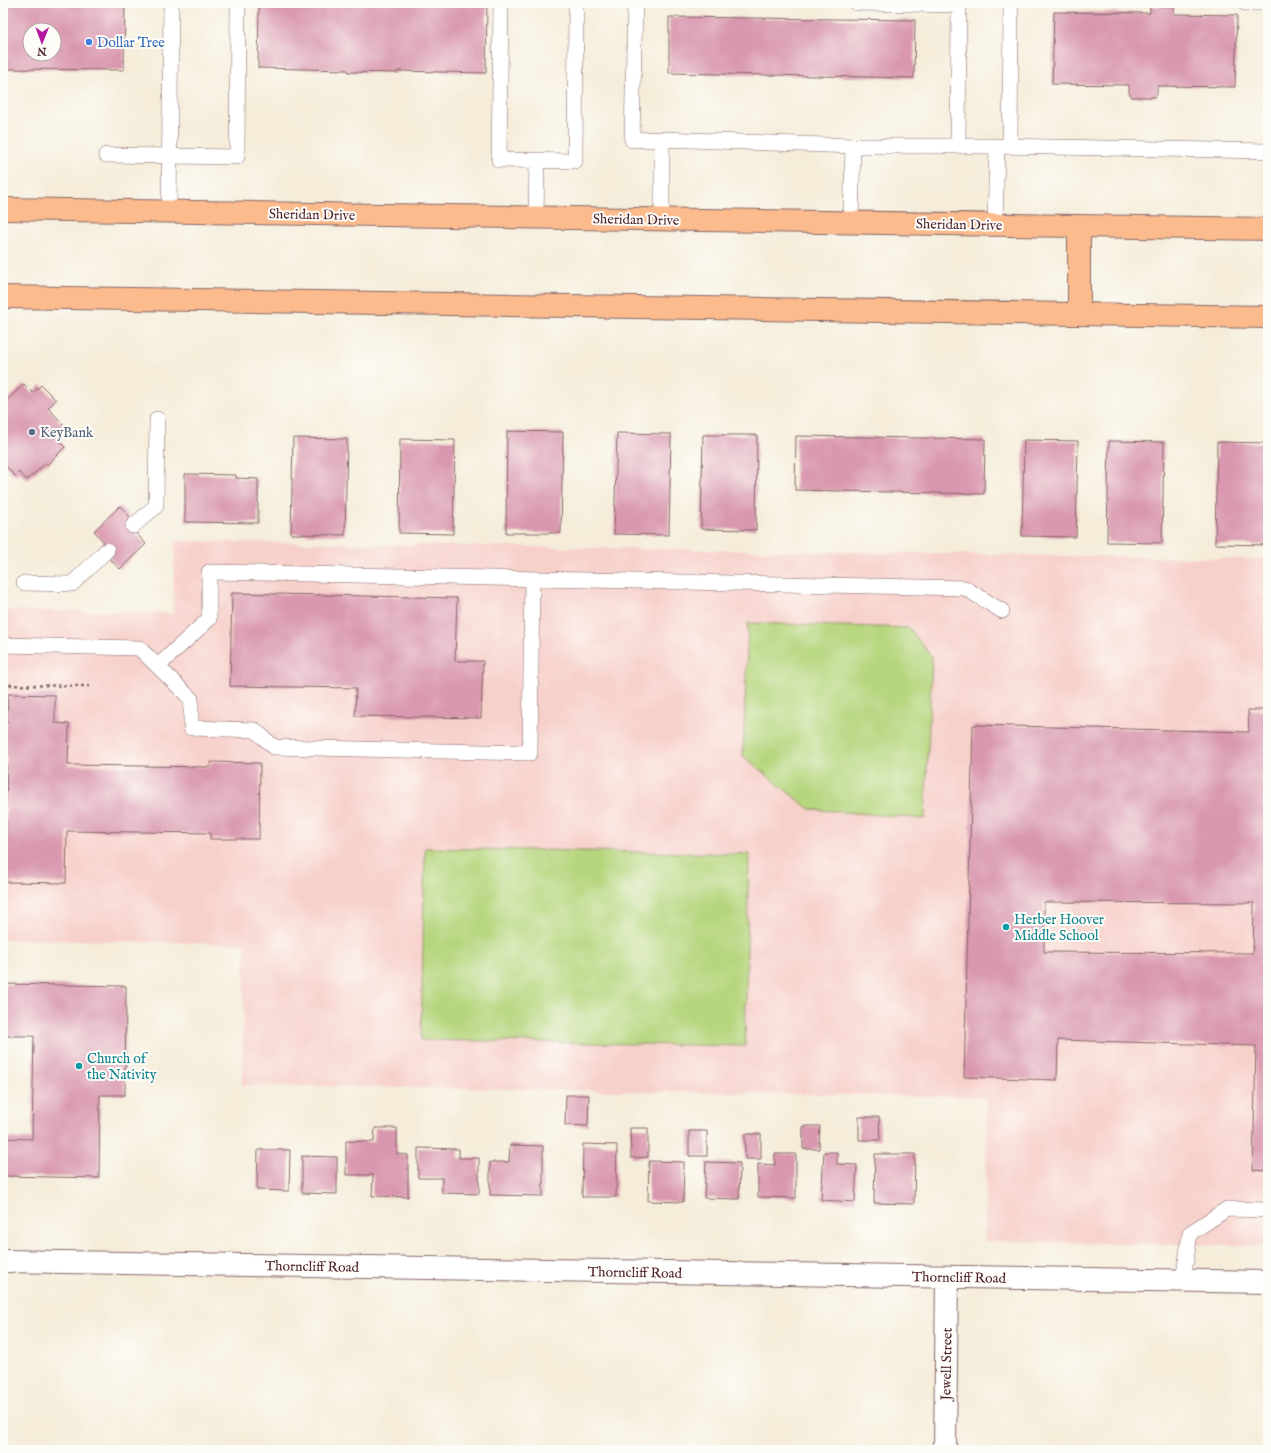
<svg xmlns="http://www.w3.org/2000/svg" width="1271" height="1453" viewBox="0 0 1271 1453" font-family="'IM FELL English',serif">
  <style>
    .built { fill: #f7d0ca }
    .green { fill: #b6d67e; stroke: #807a54 }
    .building { fill: #d998af; fill-rule: evenodd }
    .lines { fill: none; stroke-linecap: round; stroke-linejoin: round }
    .service-casing { stroke: #866768; stroke-width: 16 }
    .minor-casing { stroke: #866768; stroke-width: 24 }
    .primary-casing { stroke: #866768; stroke-width: 24 }
    .path { stroke: #866768; stroke-width: 2.5; stroke-dasharray: 3 3; stroke-linecap: butt }
    .service { stroke: #fff; stroke-width: 15 }
    .minor { stroke: #fff; stroke-width: 22 }
    .primary { stroke: #fbbb8d; stroke-width: 22 }
    .shop-dot { fill: #3f7fe0; stroke: #fdfcf7; stroke-width: 1.5 }
    .service-dot { fill: #5c6f8a; stroke: #fdfcf7; stroke-width: 1.5 }
    .culture-dot { fill: #0f9aa8; stroke: #fdfcf7; stroke-width: 1.5 }
    .labels { text-anchor: middle; stroke-width: 4; stroke-linejoin: round; paint-order: stroke }
    .shop-label { font-size: 14px; fill: #366cbe; stroke: #fdfcf7; text-anchor: start }
    .street-label { font-size: 14px; fill: #4a1f2b; stroke: #fdfcf7 }
    .service-label { font-size: 14px; fill: #4e5e75; stroke: #fdfcf7; text-anchor: start }
    .culture-label { font-size: 14px; fill: #0d838f; stroke: #fdfcf7; text-anchor: start }
  </style>
  <rect width="100%" height="100%" fill="#fdfcf7"/>
  <filter id="ink" filterUnits="userSpaceOnUse"><feTurbulence type="fractalNoise" baseFrequency=".025" numOctaves="2"/><feDisplacementMap in="SourceGraphic" scale="8" xChannelSelector="R" yChannelSelector="G"/><feConvolveMatrix kernelMatrix="1 2 1 2 8 2 1 2 1" color-interpolation-filters="sRGB"/></filter>
  <filter id="wash" filterUnits="userSpaceOnUse"><feTurbulence type="fractalNoise" baseFrequency=".012" numOctaves="4" result="noise"/><feDisplacementMap in="SourceGraphic" scale="16" xChannelSelector="R" yChannelSelector="G"/><feGaussianBlur stdDeviation="0.9" result="paint"/><feColorMatrix in="noise" values="0 0 0 0 0 0 0 0 0 0 0 0 0 0 0 0 0 1.4 0 .05"/><feComposite in="paint" operator="in"/></filter>
  <g filter="url(#wash)">
    <rect width="100%" height="100%" fill="#f5edda"/>
    <!-- built -->
    <path class="built" d="M175 541 1268 559V1246L985 1241 987 1097 242 1085 245 944 3 939V610L173 613Z"/>
    <!-- green -->
    <path class="green" d="M748 623 909 628 932 657 925 819 809 809 743 756Z
      M425 848 749 854 745 1046 421 1040Z"/>
    <g id="blocks">
      <!-- building -->
      <path class="building" d="M3 3H125L124 70 3 69ZM30 30H54V54H30Z
        M259 3H487L486 73 398 71V73L348 72V70L258 68Z
        M1150 6H1174V14L1237 15 1235 87 1157 86V94L1155 97H1132L1129 93V85L1052 84 1054 12 1150 13Z
        M669 17 915 20 914 78 669 73Z
        M24 384 33 393 41 385 56 400 48 408 66 427 56 437 65 447 47 465 46 463 27 480 19 472 15 476 3 463V404Z
        M507 431 563 432 561 533H506Z
        M617 433 671 434 669 535 614 534Z
        M703 435H757L756 530 701 529Z
        M796 436 985 439 984 494 795 490Z
        M293 438 347 439 345 535 291 534Z
        M400 439 455 440 453 534 399 533Z
        M1024 440 1078 441 1076 537 1022 536Z
        M1109 441 1164 442 1162 543 1107 542Z
        M1217 442 1268 443V545L1215 544Z
        M185 474 236 475V478L258 479V523L185 522Z
        M120 506 130 517 127 520 138 530 136 533 146 544 120 569 109 558 112 556 101 545 104 542 94 531Z
        M232 593 457 598 455 661H483L481 718 355 716 356 688 230 686Z
        M8 694 55 695V723L69 724 68 765 211 767V762L260 763 259 839H210V833L67 831 66 883 5 882 7 755H3V723H7Z
        M1248 710H1268V1171L1253 1170 1256 1046 1058 1040 1057 1080 964 1077 973 725 1249 732ZM1044 902 1254 903 1253 953 1044 952Z
        M3 984 126 986 125 1095H100L99 1178 3 1176V1138L32 1139 34 1036H3Z
        M566 1095H589L588 1126 565 1125Z
        M859 1117H879L880 1140H859Z
        M803 1126H820L819 1149H803Z
        M375 1128H397V1154L408 1155V1197L372 1196 373 1175H346V1141L374 1142Z
        M630 1128H648V1157L631 1158Z
        M689 1131H707V1156H689Z
        M745 1134H761V1159H745Z
        M583 1144 617 1145 616 1197H582Z
        M510 1145 543 1146V1196L490 1195V1162H509Z
        M418 1148 459 1149V1158H479V1194L442 1193V1178H418Z
        M258 1150H290L289 1191 257 1190Z
        M824 1152H837V1164L857 1165 855 1202 821 1200Z
        M775 1154H796V1198L758 1197V1164L775 1165Z
        M875 1154H915L914 1204 874 1203Z
        M302 1156 337 1157V1194L302 1193Z
        M649 1161 684 1162 683 1202 648 1201Z
        M706 1162 740 1163 739 1199 704 1198Z"/>
    </g>
  </g>
  <g filter="url(#ink)">
    <use href="#blocks" fill-opacity="0" stroke="#866768" stroke-width="1"/>
    <g class="lines">
      <!-- service casing -->
      <g class="service-casing">
        <path id="service" d="M501 3 499 160 575 161 576 3
          M635 3 632 140 662 139
          M857 3 959 5 958 146
          M1245 3H1268
          M1010 146 1011 3
          M106 155 237 157 238 3
          M169 211 171 3
          M536 217 537 161
          M662 219V139L853 146H997L1268 151
          M851 222 853 146
          M995 225 997 146
          M133 526 156 506 157 419
          M24 583 72 584 107 550
          M3 645 139 648 191 699V728L255 730 274 747 530 753 532 579
          M158 666 209 619V572L965 588 1002 611
          M1183 1281 1190 1233 1227 1209 1268 1210"/>
      </g>
      <!-- minor casing -->
      <g class="minor-casing">
        <path id="minor" d="M3 1261 1268 1282
          M945 1450 947 1277"/>
      </g>
      <!-- primary casing -->
      <g class="primary-casing">
        <path id="primary" d="M3 209 1268 229
          M3 297 1268 317
          M1079 314V226"/>
      </g>
      <!-- path -->
      <path class="path" d="M3 685 91 686"/>
      <!-- service -->
      <use href="#service" class="service"/>
      <!-- minor -->
      <use href="#minor" class="minor"/>
      <!-- primary -->
      <use href="#primary" class="primary"/>
    </g>
  </g>
  <!-- markers -->
  <circle class="shop-dot" cx="89" cy="42" r="4"/>
  <circle class="service-dot" cx="32" cy="432" r="4"/>
  <g class="culture-dot">
    <circle cx="1006" cy="927" r="4"/>
    <circle cx="79" cy="1066" r="4"/>
  </g>
  <g class="labels">
    <!-- shop labels -->
    <g class="shop-label">
      <text x="97" y="47">Dollar Tree</text>
    </g>
    <!-- street labels -->
    <g class="street-label">
      <text transform="translate(312 214) rotate(1)" y="5">Sheridan Drive</text>
      <text transform="translate(636 219) rotate(1)" y="5">Sheridan Drive</text>
      <text transform="translate(959 224) rotate(1)" y="5">Sheridan Drive</text>
      <text transform="translate(312 1266) rotate(1)" y="5">Thorncliff Road</text>
      <text transform="translate(635 1272) rotate(1)" y="5">Thorncliff Road</text>
      <text transform="translate(959 1277) rotate(1)" y="5">Thorncliff Road</text>
      <text transform="translate(946 1364) rotate(-89)" y="5">Jewell Street</text>
    </g>
    <!-- service labels -->
    <g class="service-label">
      <text x="40" y="437">KeyBank</text>
    </g>
    <!-- culture labels -->
    <g class="culture-label">
      <text x="1014" y="924">Herber Hoover<tspan x="1014" dy="16">Middle School</tspan></text>
      <text x="87" y="1063">Church of<tspan x="87" dy="16">the Nativity</tspan></text>
    </g>
  </g>
  <!-- margin -->
  <rect width="1271" height="1453" fill="none" stroke="#fdfcf7" stroke-width="16"/>
  <!-- north arrow -->
  <g transform="translate(42 42) rotate(181)"><circle r="19" fill="#fdfcf7" stroke="#b5a4a5"/>
  <path d="M0-3L7 15L0 10L-7 15Z" fill="#b5179e"/>
  <text y="-6" font-size="11" font-weight="bold" text-anchor="middle" fill="#4a1f2b">N</text>
  </g>
</svg>
